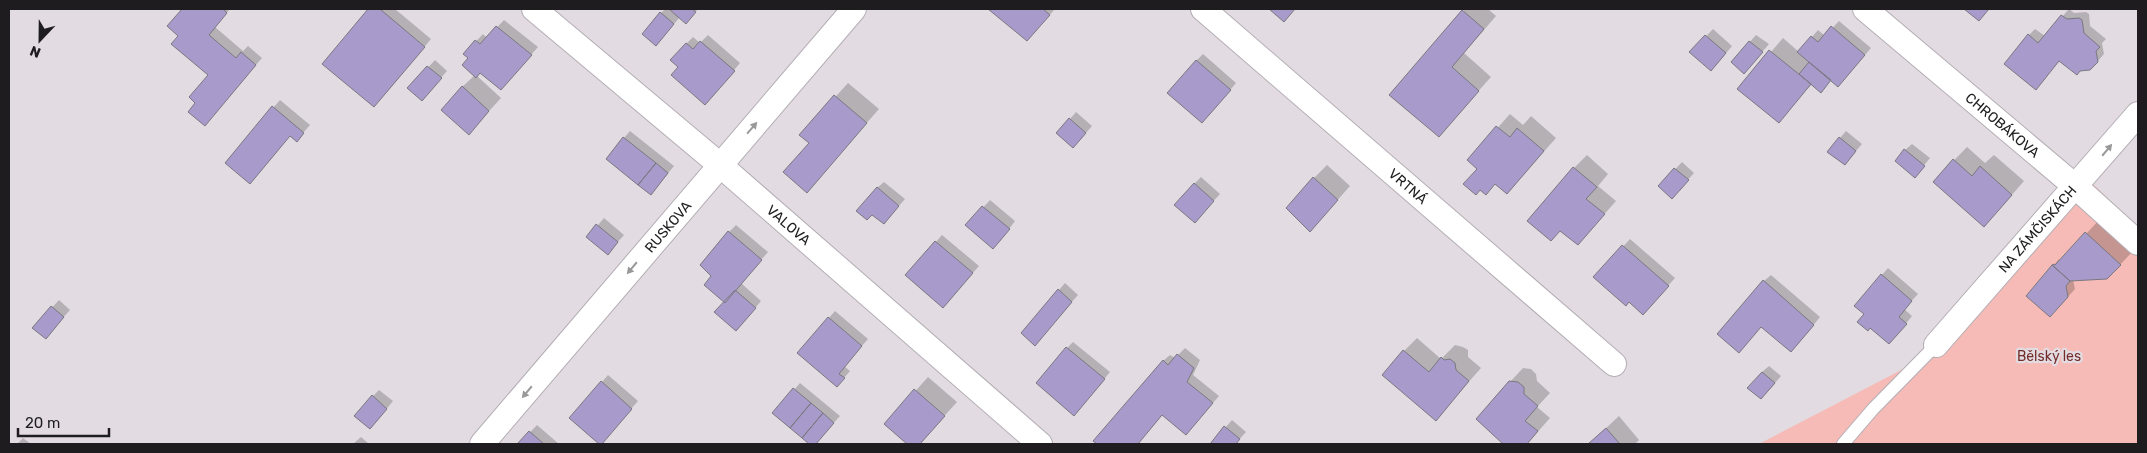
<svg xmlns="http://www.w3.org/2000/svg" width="2147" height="453" viewBox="0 0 2147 453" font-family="Rubik,sans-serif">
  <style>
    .green { fill: #f6bbb6 }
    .shadow { fill: #0003 }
    .building { fill: #a89bcc; stroke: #7a787f }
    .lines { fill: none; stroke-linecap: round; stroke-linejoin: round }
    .lane-casing { stroke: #b4aeb4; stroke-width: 14 }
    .street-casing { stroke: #b4aeb4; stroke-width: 26 }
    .lane { stroke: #fff; stroke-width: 12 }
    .street { stroke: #fff; stroke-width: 24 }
    .oneway { fill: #9a999a }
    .labels { text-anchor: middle; stroke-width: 4.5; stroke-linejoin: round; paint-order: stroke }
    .street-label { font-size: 14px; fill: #1e1c1e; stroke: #e2dce2 }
    .park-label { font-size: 14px; fill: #742d2a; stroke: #e2dce2 }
  </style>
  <rect width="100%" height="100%" fill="#e2dce2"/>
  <!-- green -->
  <path class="green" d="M2093 184 2138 228V444H1759L1930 355 1936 345Z"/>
  <!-- shadow -->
  <path class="shadow" d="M183 9H230L215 27 243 51 248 46 262 58 211 117 197 103 210 75 180 36 169 26Z
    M369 9H395L431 39 381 99 324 64Z
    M665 9H698L693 15 680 17 663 37 661 13Z
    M990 9H1055L1027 40Z
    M1465 9H1488L1496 16 1464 53 1491 77 1439 135 1391 94Z
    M2069 9 2074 13 2086 12 2089 14 2090 26 2106 39 2102 43 2104 54 2097 62 2060 60 2036 88 2029 35 2035 29 2045 36Z
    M504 20 538 47 507 82 481 71 476 75 501 98 481 120 462 87 475 75 470 58 464 54 483 34 487 38Z
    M1839 21 1871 48 1845 78 1832 79 1827 84H1812L1778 121 1739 89 1783 38 1799 52 1818 30 1825 36Z
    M1713 29 1732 46 1718 63 1691 52Z
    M708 35 740 63 712 97 686 44 693 37 700 43Z
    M1756 35 1769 44 1751 65 1732 62Z
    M1203 54 1236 83 1209 115 1196 61Z
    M435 60 447 71 428 93 409 88Z
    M848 83 879 109 807 191 810 143 801 135Z
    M280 100 310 125 303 133 290 135 226 162Z
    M1076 112 1092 126 1080 140 1058 133Z
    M1510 114 1523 125 1531 116 1556 138 1507 193 1469 160Z
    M630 131 674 166 651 194 624 138Z
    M1846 131 1862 144 1845 164 1840 138Z
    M1912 144 1930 158 1921 169 1905 150Z
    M1967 147 1985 163 1994 155 2024 181 1997 212 1934 181Z
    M1587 155 1608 174 1598 186 1616 201 1578 244 1574 168Z
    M1682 162 1694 173 1679 190 1660 186Z
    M1327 165 1350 186 1310 231 1314 178Z
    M1201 177 1220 194 1201 215 1194 184Z
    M884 182 905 199 890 216 877 188Z
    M990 200 1015 221 1000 241 967 225Z
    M604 218 624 235 608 253 588 237Z
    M2099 220 2133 251 2120 265 2073 280 2075 289 2057 309 2053 266 2059 259 2061 261Z
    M736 225 768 252 741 283 761 301 743 323 725 302 713 276 729 232Z
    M942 235 979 266 950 299 907 275Z
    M1630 239 1675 278 1649 307 1629 301 1595 277Z
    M1888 268 1918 294 1904 309 1912 316 1896 336 1865 314 1882 275Z
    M1771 275 1820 317 1798 344 1764 281Z
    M1065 283 1078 295 1041 337 1059 290Z
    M59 300 70 310 52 330 34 327Z
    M835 311 868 339 844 366 850 371 843 379 799 352Z
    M1417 338 1441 359 1455 345 1463 347 1468 350V357L1481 368 1436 419 1404 351Z
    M1073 342 1110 372 1080 408 1067 348Z
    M1185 348 1200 360 1193 375 1219 396 1192 427 1163 414 1137 444H1099L1095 441 1163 361 1170 355 1175 358Z
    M1769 366 1781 376 1768 391 1762 372Z
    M1523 368 1531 369 1536 374 1537 381 1550 393 1537 407 1550 418 1527 444H1505L1510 382Z
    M608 375 638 401 607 437 602 382Z
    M928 377 957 402 919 444H909L886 424Z
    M800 383 840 416 815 444H811L774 413Z
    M379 390 393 401 377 421 373 396Z
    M1619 416 1639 440 1635 444H1589Z
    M1232 420 1246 432 1235 444H1211Z
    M537 425 559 444H519Z
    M361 437 369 444H353Z
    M23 438 31 444H17Z"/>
  <!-- building -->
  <path class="building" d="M182 9H223L227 13 209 35 236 58 241 52 256 65 205 126 188 112 195 103 189 97 208 75 171 44 178 36 167 26Z
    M368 9H380L425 47 374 107 322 64Z
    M669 9H692L696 12 686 24Z
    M988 9H1043L1050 15 1027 41Z
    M1269 9H1295L1284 22Z
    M1964 9H1989L1979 21Z
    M1462 10 1484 29 1452 67 1479 91 1439 137 1389 95Z
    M660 12 674 24 656 46 642 34Z
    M2061 15 2067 19 2079 18 2082 20 2084 33 2100 47 2096 51 2098 62 2090 70 2080 71 2077 75 2059 61 2036 90 2004 64 2028 34 2038 43Z
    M496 26 532 55 501 90 480 73 476 78 462 65 468 58 463 54 475 40 480 44Z
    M1831 26 1865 55 1838 87 1797 52 1811 36 1818 42Z
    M1705 35 1726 53 1711 71 1689 52Z
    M700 41 735 71 705 105 671 75 678 67 670 60 686 43 693 49Z
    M1749 41 1763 52 1744 74 1731 62Z
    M1769 50 1811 84 1779 123 1737 89Z
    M1196 60 1231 90 1202 123 1167 93Z
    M1809 62 1831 80 1821 93 1799 74Z
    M427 66 442 78 422 101 407 88Z
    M462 86 489 111 469 135 441 110Z
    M834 95 867 123 807 193 783 172 809 143 799 135Z
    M272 106 304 133 297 142 290 136 250 184 225 163Z
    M1069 118 1086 133 1073 148 1056 133Z
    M1496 126 1510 137 1517 128 1544 151 1507 194 1495 184 1486 195 1480 190 1476 195 1463 184 1477 169 1467 160Z
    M623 137 656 163 638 185 606 159Z
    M1839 137 1856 151 1845 165 1827 152Z
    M1904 149 1925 166 1915 178 1895 161Z
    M1953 159 1972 176 1980 166 2012 195 1984 227 1933 182Z
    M656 163 668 173 651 195 638 185Z
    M1573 167 1597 187 1586 199 1605 214 1578 245 1560 231 1551 241 1527 221Z
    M1674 168 1689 180 1672 199 1658 186Z
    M1313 177 1338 200 1310 232 1286 208Z
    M1194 183 1214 201 1195 223 1174 205Z
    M877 187 899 206 884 224 872 215 867 220 856 211Z
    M982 206 1010 229 993 249 965 225Z
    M596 224 618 242 608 255 586 237Z
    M728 231 762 260 725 303 704 285 711 276 700 265Z
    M2085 232 2121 265 2107 279 2070 281 2052 265 2053 264 2055 265Z
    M935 241 973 273 943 308 905 275Z
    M1622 245 1669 286 1643 315 1629 302 1626 306 1593 277Z
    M2052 265 2070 281 2066 286 2068 297 2050 317 2026 296Z
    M1881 274 1912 301 1899 317 1907 324 1889 344 1870 328 1868 331 1857 322 1864 314 1854 306Z
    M1763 280 1814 325 1791 352 1761 327 1739 353 1717 334Z
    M1058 289 1072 302 1035 346 1021 333Z
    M735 290 756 308 736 331 714 312Z
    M51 306 64 317 46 339 32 328Z
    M828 317 862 346 839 374 845 378 837 387 797 353Z
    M1066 347 1105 379 1074 416 1036 383Z
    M1403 350 1429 372 1441 357 1444 360 1450 359 1455 363 1456 370 1469 381 1436 421 1382 375Z
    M1177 354 1194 368 1187 382 1213 403 1186 435 1162 415 1138 444H1097L1093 441 1163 360 1168 365Z
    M1762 372 1775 383 1761 399 1747 388Z
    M601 381 632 409 602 444H599L569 418Z
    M1509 381 1518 382 1524 387V394L1538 406 1525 421 1538 431 1527 444H1503L1476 419Z
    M793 388 811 403 790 428 772 413Z
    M914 389 945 416 920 444H907L884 424Z
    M372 395 387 409 370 429 354 416Z
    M811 403 823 413 802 438 790 428Z
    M823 413 834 423 816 444H809L802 438Z
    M1224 426 1240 439 1236 444H1210Z
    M1606 428 1620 444H1588Z
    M529 431 544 444H517Z"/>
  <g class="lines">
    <!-- lane casing -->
    <g class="lane-casing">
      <path id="lane" d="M1843 444 1873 409 1936 345"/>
    </g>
    <!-- street casing -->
    <g class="street-casing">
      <g id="street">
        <path id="s1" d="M534 9 720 165 1040 444"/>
        <path id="s2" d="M1203 9 1614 364"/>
        <path id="s3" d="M1865 9 2076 187 2138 243"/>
        <path id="s4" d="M1936 345 2138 114"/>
        <path id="s5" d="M482 444 854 9"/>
      </g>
    </g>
    <!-- lane -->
    <use href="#lane" class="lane"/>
    <!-- street -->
    <use href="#street" class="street"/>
  </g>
  <!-- one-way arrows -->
  <defs><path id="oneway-solid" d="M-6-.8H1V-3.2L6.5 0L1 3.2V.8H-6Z" transform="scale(1.25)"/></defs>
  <g class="oneway">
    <use href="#oneway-solid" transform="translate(752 128) rotate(-49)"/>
    <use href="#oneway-solid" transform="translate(2107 150) rotate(-50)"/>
    <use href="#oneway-solid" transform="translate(632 268) rotate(130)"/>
    <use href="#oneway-solid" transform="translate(527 392) rotate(130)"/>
  </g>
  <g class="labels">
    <!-- street labels -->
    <g class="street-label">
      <text dy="5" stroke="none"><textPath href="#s3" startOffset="180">CHROBÁKOVA</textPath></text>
      <text dy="5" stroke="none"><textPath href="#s2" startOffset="271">VRTNÁ</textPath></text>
      <text dy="5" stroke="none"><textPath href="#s1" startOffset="334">VALOVA</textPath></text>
      <text dy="5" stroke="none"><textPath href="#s5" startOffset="286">RUSKOVA</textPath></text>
      <text dy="5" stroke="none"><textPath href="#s4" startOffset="154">NA ZÁMČISKÁCH</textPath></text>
    </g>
    <!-- park labels -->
    <g class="park-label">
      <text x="2049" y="361">Bělský les</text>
    </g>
  </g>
  <!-- border -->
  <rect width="2147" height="453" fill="none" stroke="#1e1c1e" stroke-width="20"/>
  <!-- north arrow -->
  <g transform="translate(40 40) rotate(202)" stroke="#e2dce2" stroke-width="4" paint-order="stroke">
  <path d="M0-4L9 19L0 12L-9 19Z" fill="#1e1c1e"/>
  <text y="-8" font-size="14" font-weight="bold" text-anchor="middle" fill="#1e1c1e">N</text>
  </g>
  <!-- scale -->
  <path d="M18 428v8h91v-8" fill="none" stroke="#1e1c1e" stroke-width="2.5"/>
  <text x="25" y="428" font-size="15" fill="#1e1c1e" stroke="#e2dce2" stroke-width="4" paint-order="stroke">20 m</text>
</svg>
